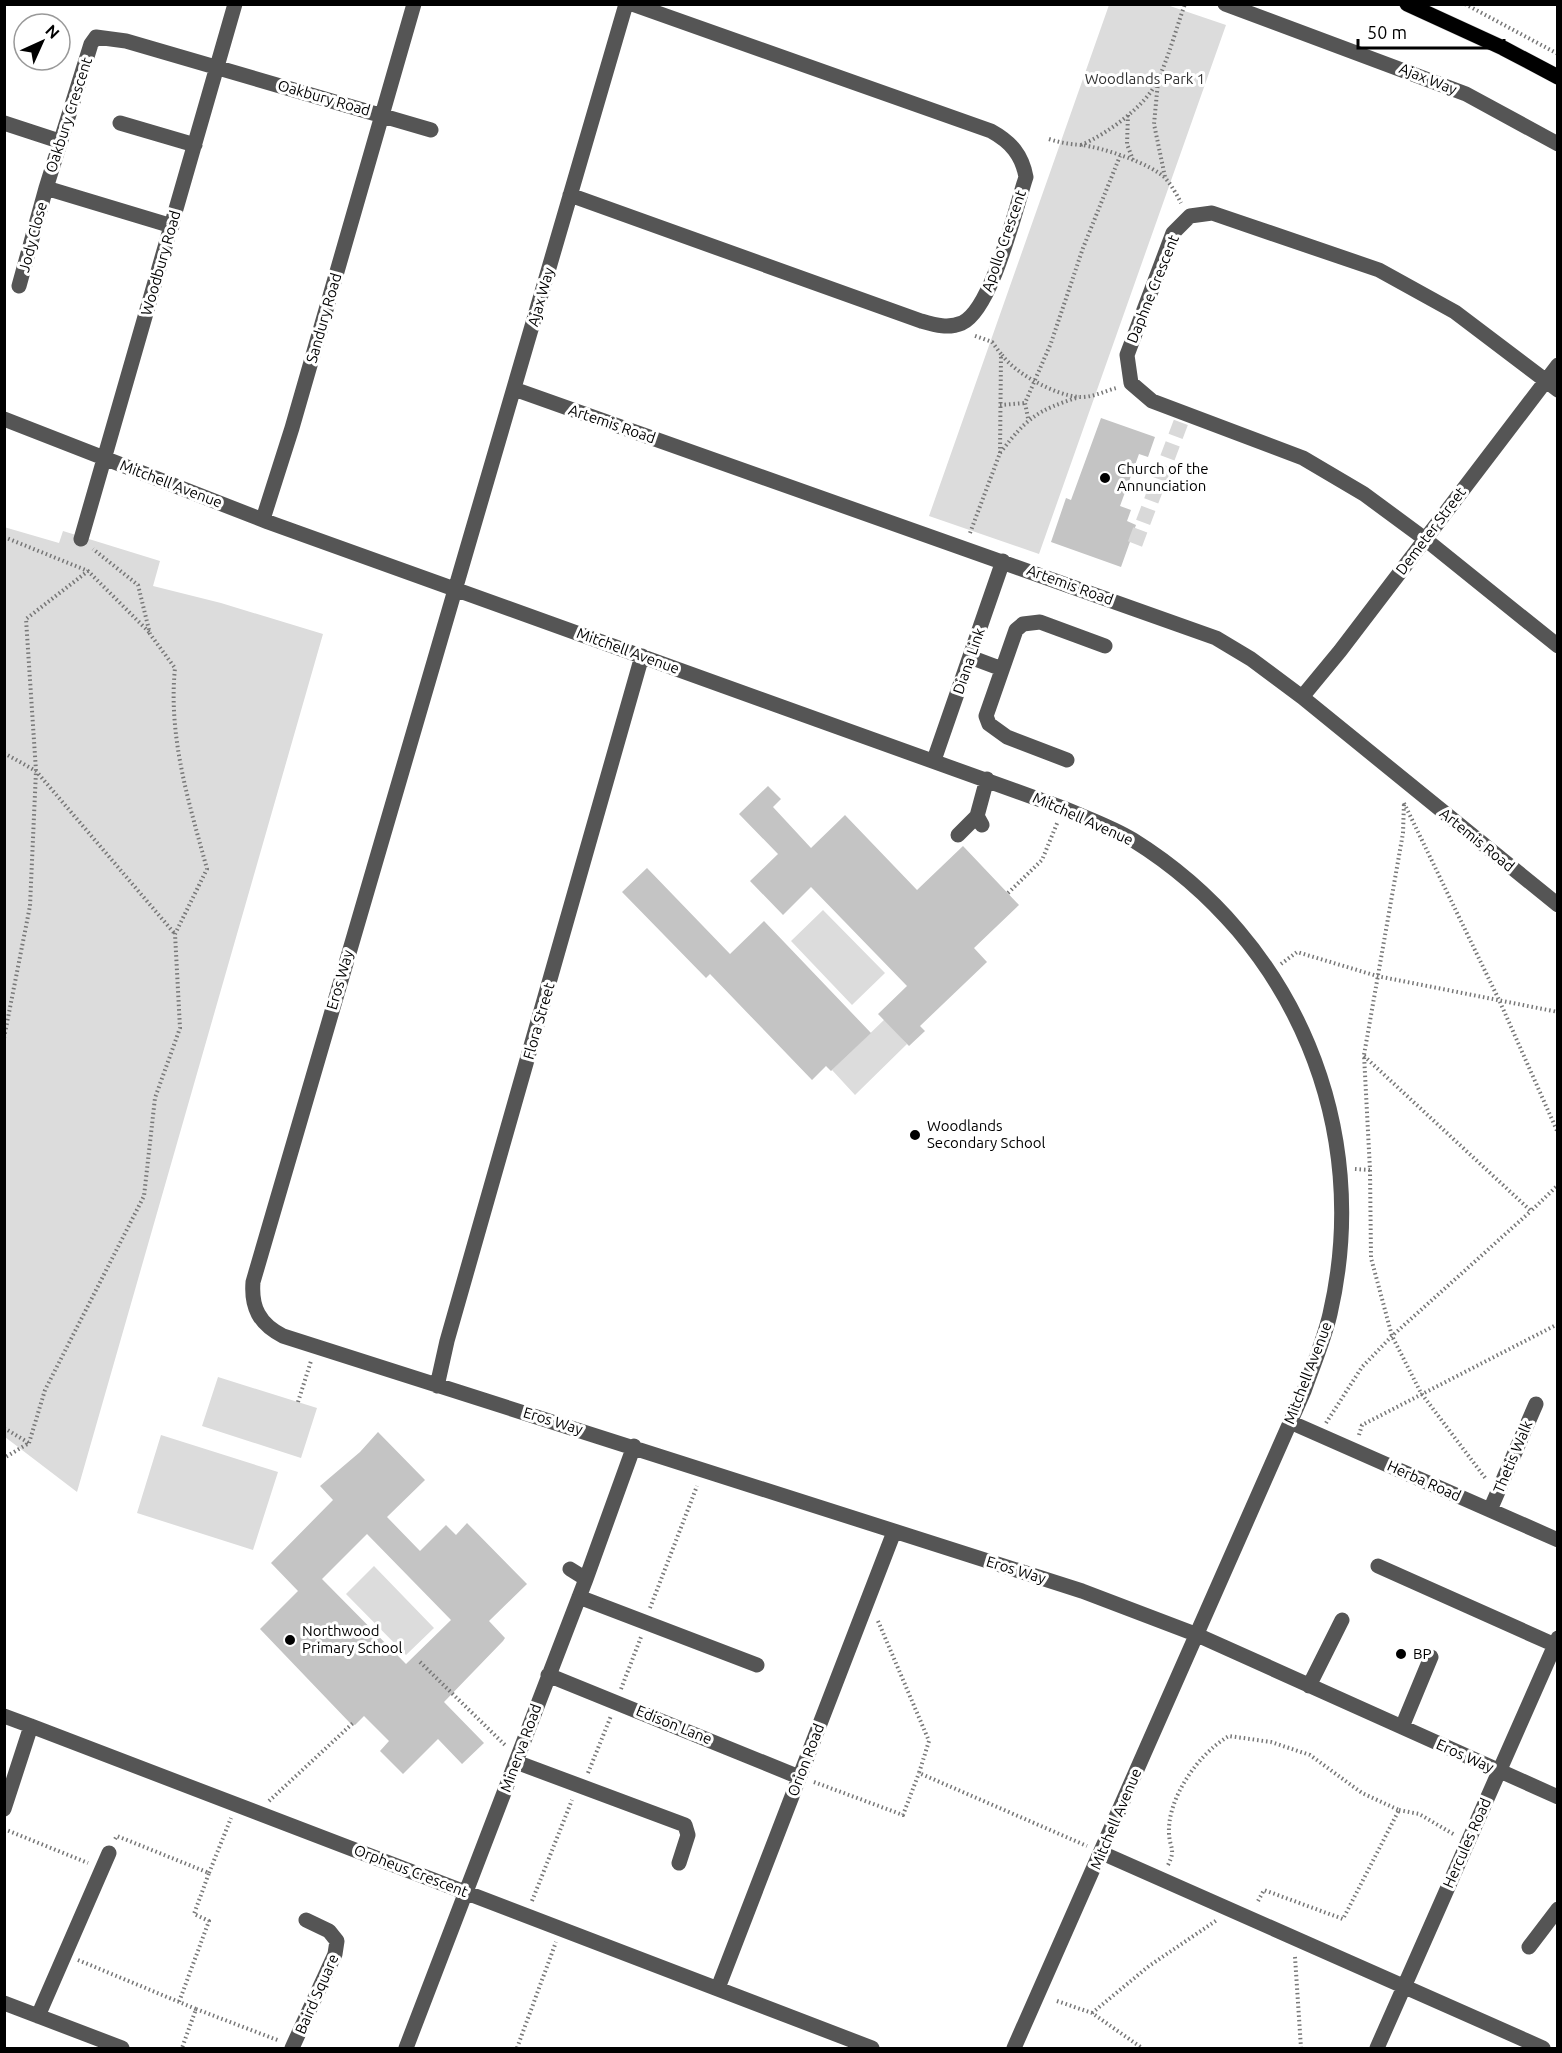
<svg xmlns="http://www.w3.org/2000/svg" width="1562" height="2053" viewBox="0 0 1562 2053" font-family="Ubuntu,sans-serif">
  <style>
    .green { fill: #dcdcdc }
    .building { fill: #c4c4c4; fill-rule: evenodd }
    .lines { fill: none; stroke-linecap: round; stroke-linejoin: round }
    .minor-tunnel { stroke: #d9d9d9; stroke-width: 15; stroke-dasharray: 15 8; stroke-linecap: butt }
    .major-casing { stroke: #dbdbdb; stroke-width: 16 }
    .path { stroke: #777; stroke-width: 4; stroke-dasharray: 1.5 3; stroke-linecap: butt }
    .minor { stroke: #555; stroke-width: 15 }
    .major { stroke: #000; stroke-width: 15 }
    .poi-dot { fill: #000; stroke: #fff; stroke-width: 2 }
    .labels { text-anchor: middle; stroke-width: 6; stroke-linejoin: round; paint-order: stroke }
    .park-label { font-size: 15px; fill: #333; stroke: #fff }
    .street-label { font-size: 15px; fill: #000; stroke: #fff }
    .poi-label { font-size: 15px; fill: #000; stroke: #fff; text-anchor: start }
  </style>
  <rect width="100%" height="100%" fill="#fff"/>
  <!-- green -->
  <path class="green" d="M1109 5H1167L1226 25 1039 554 929 516Z
    M4 527 59 543 63 531 160 561 153 586 221 603 323 634 77 1492 5 1437Z
    M823 910 885 973 852 1005 791 941Z
    M885 1019 907 1044 855 1095 832 1070Z
    M218 1377 317 1408 301 1458 202 1426Z
    M161 1435 278 1472 253 1550 137 1513Z
    M374 1566 434 1628 406 1655 346 1594Z"/>
  <!-- building -->
  <path class="building" d="M1101 418 1155 437 1148 457 1139 454 1120 506 1131 510 1127 521 1136 525 1121 567 1051 542 1066 498 1071 500Z
    M768 786 781 799 773 807 811 848 845 815 917 890 963 846 1019 905 974 948 987 962 920 1026 925 1031 909 1046 878 1014 907 986 811 887 783 915 750 881 778 854 739 814Z
    M647 868 730 954 764 921 871 1033 831 1071 826 1066 812 1080 710 974 706 978 622 892Z
    M378 1432 425 1480 387 1517 420 1551 446 1525 456 1535 467 1523 527 1584 489 1621 505 1638 503 1641 444 1702 484 1743 462 1764 438 1739 403 1774 380 1751 389 1741 364 1716 355 1725 350 1723 260 1629 298 1591 271 1563 333 1500 320 1486 360 1452ZM367 1534 451 1620 406 1664 322 1579Z"/>
  <g class="lines">
    <!-- minor-tunnel -->
    <path class="minor-tunnel" d="M1135 544 1184 414"/>
    <!-- major casing -->
    <g class="major-casing">
      <path id="major" d="M1407 4 1503 48 1558 77"/>
    </g>
    <!-- path -->
    <path class="path" d="M1465 4 1558 54
      M1158 82 1154 124 1165 177
      M1128 115 1127 144 1133 160
      M1049 139C1061 143 1069 144 1081 145 1101 147 1153 164 1166 179 1172 186 1177 195 1181 203
      M1081 145C1107 134 1146 106 1158 80 1169 56 1176 29 1185 4
      M1002 355C1016 374 1055 395 1079 397 1091 398 1105 391 1116 388
      M1000 405 1025 403
      M1028 418 1025 403 1051 343 1083 248 1120 156
      M1000 453C1028 417 1036 411 1079 397
      M970 533 1000 453 1001 354 992 342 973 335
      M4 537 88 571 150 633
      M4 753 36 771 175 934
      M1404 803 1500 1002 1558 1133
      M1008 893 1042 860 1058 821
      M1281 964 1297 952 1377 976 1558 1012
      M4 1038 30 906 36 771 26 619 88 571
      M1364 1056 1531 1211 1558 1185
      M1355 1169 1370 1170 1364 1055 1403 833 1404 802
      M1370 1170 1371 1258 1392 1336 1421 1393 1486 1479
      M298 1402 311 1361
      M1326 1423 1362 1367 1392 1336 1531 1211
      M4 1428 29 1443 4 1458
      M1359 1435 1362 1425 1558 1324
      M29 1443 45 1390 144 1196 155 1098 180 1028 175 934 207 869C189 803 168 737 175 668L150 634 138 585 93 549
      M650 1608 697 1486
      M878 1621 929 1741 919 1773 1087 1846
      M420 1662 505 1745
      M621 1689 641 1637
      M588 1773 611 1716
      M814 1782 903 1815 919 1773
      M269 1801 353 1723
      M1399 1810 1419 1814 1455 1835
      M4 1829 88 1863
      M115 1839 117 1836 209 1873 194 1914 209 1921 179 2002
      M1168 1865C1176 1849 1170 1849 1169 1834 1167 1798 1199 1753 1229 1736L1271 1742 1310 1755 1362 1793 1399 1810 1343 1919 1264 1890 1257 1903
      M209 1873 231 1818
      M532 1901 572 1800
      M1295 1957 1301 2048
      M78 1960 196 2009 182 2048
      M1057 2001 1092 2013 1142 2048
      M196 2009 280 2041
      M1092 2013 1149 1966 1217 1920
      M517 2048 556 1942"/>
    <!-- minor -->
    <path class="minor" d="M626 4 253 1282C251 1307 259 1324 283 1336L1082 1591 1195 1634 1558 1797
      M1225 4 1466 94 1558 144
      M4 123 59 141
      M120 123 195 145
      M570 195 921 321C935 325 948 329 962 323 992 309 1015 210 1026 177 1022 155 1011 142 991 131L632 4
      M172 226 46 188 91 44 96 37 126 41 431 130
      M19 286 46 188
      M514 389 1216 638 1251 659 1302 697 1558 905
      M1558 390 1455 312 1379 270 1212 213 1190 216 1173 233 1127 355 1131 383 1152 401 1303 458 1364 494 1425 539 1558 646
      M4 419 268 522 1063 808C1086 818 1112 827 1133 840 1295 941 1373 1128 1330 1314 1324 1340 1313 1365 1304 1391L1014 2048
      M263 519 292 428 414 4
      M81 539 235 4
      M970 657 1002 669
      M1302 697 1340 651 1558 365
      M934 760 1003 561
      M1067 760 1007 737 989 724 986 716 1016 630 1023 624 1040 622 1105 646
      M982 825 977 816 987 779
      M958 835 977 816
      M437 1386 447 1341 642 656
      M1290 1422 1558 1540
      M1490 1510 1536 1404
      M1378 1566 1555 1645
      M570 1569 586 1579
      M579 1597 757 1665
      M548 1675 799 1777
      M1309 1686 1342 1620
      M4 1716 31 1726
      M1402 1727 1431 1657
      M516 1762 685 1825 688 1835 679 1863
      M4 1809 31 1726 872 2048
      M1102 1853 1543 2048
      M1529 1947 1558 1909
      M718 1988 894 1532
      M4 2003 122 2048
      M38 2016 109 1853
      M292 2048 335 1954 337 1941 329 1931 306 1920
      M406 2048 586 1579 634 1446
      M1377 2048 1558 1638"/>
    <!-- major -->
    <use href="#major" class="major"/>
  </g>
  <!-- markers -->
  <g class="poi-dot">
    <circle cx="1105" cy="478" r="6"/>
    <circle cx="915" cy="1135" r="6"/>
    <circle cx="290" cy="1640" r="6"/>
    <circle cx="1401" cy="1654" r="6"/>
  </g>
  <g class="labels">
    <!-- park labels -->
    <g class="park-label">
      <text x="1145" y="84">Woodlands Park 1</text>
    </g>
    <!-- street labels -->
    <g class="street-label">
      <text transform="translate(1428 79) rotate(22)" y="5">Ajax Way</text>
      <text transform="translate(324 98) rotate(16)" y="5">Oakbury Road</text>
      <text transform="translate(69 115) rotate(-72)" y="5">Oakbury Crescent</text>
      <text transform="translate(33 237) rotate(-75)" y="5">Jody Close</text>
      <text transform="translate(1004 241) rotate(-71)" y="5">Apollo Crescent</text>
      <text transform="translate(161 263) rotate(-74)" y="5">Woodbury Road</text>
      <text transform="translate(1153 289) rotate(-68)" y="5">Daphne Crescent</text>
      <text transform="translate(541 297) rotate(-74)" y="5">Ajax Way</text>
      <text transform="translate(324 318) rotate(-74)" y="5">Sandury Road</text>
      <text transform="translate(612 424) rotate(19)" y="5">Artemis Road</text>
      <text transform="translate(171 484) rotate(21)" y="5">Mitchell Avenue</text>
      <text transform="translate(1431 531) rotate(-53)" y="5">Demeter Street</text>
      <text transform="translate(1070 585) rotate(20)" y="5">Artemis Road</text>
      <text transform="translate(628 651) rotate(20)" y="5">Mitchell Avenue</text>
      <text transform="translate(969 661) rotate(-71)" y="5">Diana Link</text>
      <text transform="translate(1083 819) rotate(24)" y="5">Mitchell Avenue</text>
      <text transform="translate(1477 840) rotate(39)" y="5">Artemis Road</text>
      <text transform="translate(340 980) rotate(-74)" y="5">Eros Way</text>
      <text transform="translate(539 1021) rotate(-74)" y="5">Flora Street</text>
      <text transform="translate(1308 1373) rotate(-69)" y="5">Mitchell Avenue</text>
      <text transform="translate(553 1421) rotate(17)" y="5">Eros Way</text>
      <text transform="translate(1513 1457) rotate(-67)" y="5">Thetis Walk</text>
      <text transform="translate(1424 1481) rotate(24)" y="5">Herba Road</text>
      <text transform="translate(1016 1570) rotate(17)" y="5">Eros Way</text>
      <text transform="translate(674 1725) rotate(22)" y="5">Edison Lane</text>
      <text transform="translate(521 1748) rotate(-70)" y="5">Minerva Road</text>
      <text transform="translate(1465 1756) rotate(24)" y="5">Eros Way</text>
      <text transform="translate(806 1760) rotate(-69)" y="5">Orion Road</text>
      <text transform="translate(1116 1819) rotate(-67)" y="5">Mitchell Avenue</text>
      <text transform="translate(1467 1843) rotate(-66)" y="5">Hercules Road</text>
      <text transform="translate(411 1871) rotate(21)" y="5">Orpheus Crescent</text>
      <text transform="translate(317 1994) rotate(-66)" y="5">Baird Square</text>
    </g>
    <!-- poi labels -->
    <g class="poi-label">
      <text x="1117" y="474">Church of the<tspan x="1117" dy="17">Annunciation</tspan></text>
      <text x="927" y="1131">Woodlands<tspan x="927" dy="17">Secondary School</tspan></text>
      <text x="302" y="1636">Northwood<tspan x="302" dy="17">Primary School</tspan></text>
      <text x="1413" y="1659">BP</text>
    </g>
  </g>
  <!-- border -->
  <rect width="1562" height="2053" fill="none" stroke="#000000" stroke-width="12"/>
  <!-- north arrow -->
  <g transform="translate(42 42) rotate(45)"><circle r="28" fill="#ffffff" stroke="#999999" stroke-width="1.5"/>
  <path d="M0-4.5L10 22L0 15L-10 22Z" fill="#000000"/>
  <text y="-9" font-size="16" font-weight="bold" text-anchor="middle" fill="#000000">N</text>
  </g>
  <!-- scale -->
  <path d="M1358 39v9h146v-9" fill="none" stroke="#000000" stroke-width="3"/>
  <text x="1367" y="39" font-size="18" fill="#000000" stroke="#ffffff" stroke-width="4.5" paint-order="stroke">50 m</text>
</svg>
